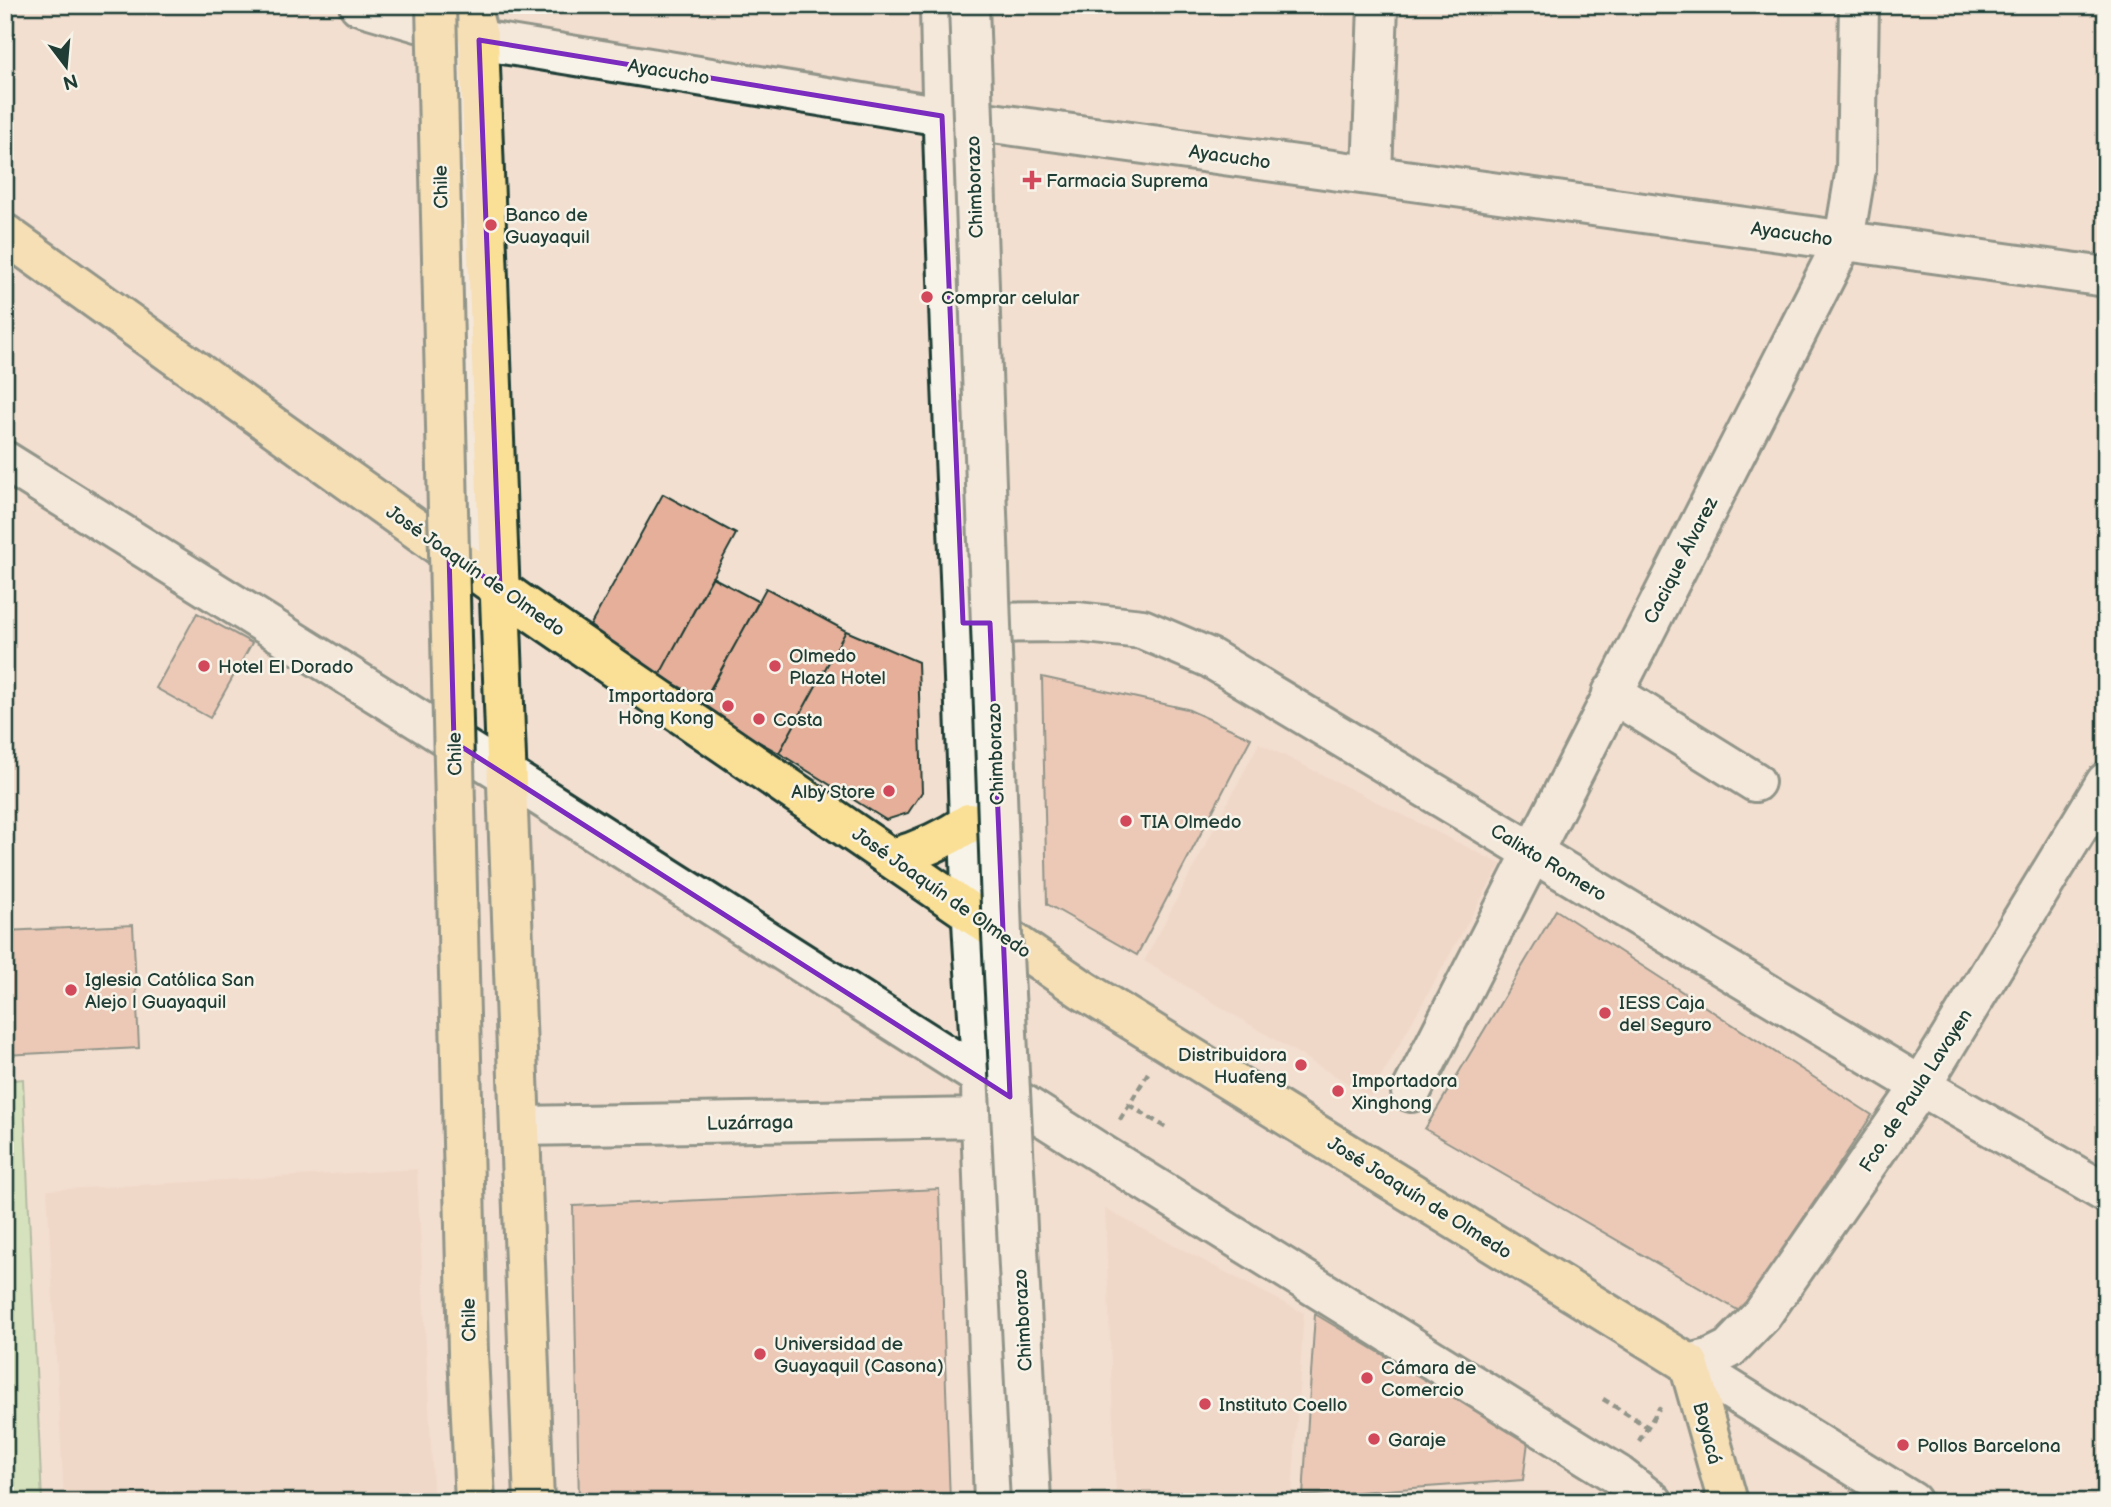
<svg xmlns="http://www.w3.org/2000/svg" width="2111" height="1507" viewBox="0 0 2111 1507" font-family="'Balsamiq Sans',sans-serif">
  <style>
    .built { fill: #eed1c0 }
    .green { fill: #b3e5a6; stroke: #69916d; stroke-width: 2 }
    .building { fill: #e5af99; stroke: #1f3d34; stroke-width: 2 }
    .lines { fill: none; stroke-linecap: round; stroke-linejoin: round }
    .minor-casing { stroke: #1f3d34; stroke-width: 44 }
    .major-casing { stroke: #1f3d34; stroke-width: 44 }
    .path { stroke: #1f3d34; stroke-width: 4.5; stroke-dasharray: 7 5; stroke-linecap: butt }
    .minor { stroke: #f7f3e8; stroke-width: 38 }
    .major { stroke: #fadf96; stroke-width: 38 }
    .minor-bridge-casing { stroke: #1f3d34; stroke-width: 44; stroke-linecap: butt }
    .major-bridge-casing { stroke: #1f3d34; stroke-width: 44; stroke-linecap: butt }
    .minor-bridge { stroke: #f7f3e8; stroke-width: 38 }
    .major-bridge { stroke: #fadf96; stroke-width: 38 }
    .marked { fill: none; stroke: #7b2cbf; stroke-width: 5; stroke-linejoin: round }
    .poi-dot { fill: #d1495b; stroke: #f7f3e8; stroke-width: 2.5 }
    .labels { text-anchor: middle; stroke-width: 5; stroke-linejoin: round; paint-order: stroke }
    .street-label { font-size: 19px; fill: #1f3d34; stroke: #f7f3e8 }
    .poi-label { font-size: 19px; fill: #1f3d34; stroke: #f7f3e8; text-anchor: start }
  </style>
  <rect width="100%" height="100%" fill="#f2dfd0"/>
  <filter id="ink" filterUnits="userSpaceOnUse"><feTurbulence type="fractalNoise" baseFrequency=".0143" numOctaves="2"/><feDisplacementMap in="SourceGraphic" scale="14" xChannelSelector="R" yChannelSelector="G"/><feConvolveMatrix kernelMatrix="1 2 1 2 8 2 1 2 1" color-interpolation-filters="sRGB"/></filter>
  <g filter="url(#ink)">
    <!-- built -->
    <path class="built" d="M1259 743 1501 864 1370 1097 1144 961Z
      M417 1169 434 1502H64L47 1190Z
      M1105 1209 1304 1313 1292 1496 1211 1502H1116Z"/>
    <!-- green -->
    <path class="green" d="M23 1079 42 1502H5V1081Z"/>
    <!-- building -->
    <path class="building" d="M5 5H15L5 59Z
      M663 494 736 534 659 676 585 635Z
      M712 577 759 602 704 700 659 676Z
      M766 588 846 631 779 753 700 709Z
      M197 613 252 643 210 718 156 688Z
      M846 631 918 662 922 792 908 813 886 820 779 753Z
      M1042 677 1187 709 1251 738 1137 955 1047 904Z
      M1556 910 1872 1115 1741 1312 1425 1129Z
      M133 925 139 1048 5 1055V931Z
      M939 1189 950 1502H579L573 1206Z
      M1315 1314 1528 1442 1523 1480 1303 1496Z"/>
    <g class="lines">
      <!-- minor casing -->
      <g class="minor-casing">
        <path id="minor" d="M359 5 479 40 942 116 2106 277
          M940 5C945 302 964 598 971 895 973 970 983 1044 981 1118L994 1502
          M459 11 476 526 497 580
          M1372 175 1378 5
          M5 461 507 775 1100 1153 1618 1475 1653 1502
          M963 623 1077 622 1142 629 1210 658 1921 1086 2106 1193
          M1612 693 1755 782
          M1411 1092 1844 240 1856 169 1859 5
          M520 1126 981 1118
          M1689 1364 1709 1359 1729 1349 1762 1315 1921 1086 2106 782
          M1689 1364 1912 1502"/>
      </g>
      <!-- major casing -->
      <g class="major-casing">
        <path id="major" d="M470 5 479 40 534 1502
          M5 234 521 604 1083 990 1689 1364 1728 1502
          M893 858C921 850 945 839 969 823
          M468 1353 475 1502"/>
      </g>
      <!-- path -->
      <path class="path" d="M1129 1105 1165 1127
        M1120 1120 1148 1073
        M1603 1399 1648 1427
        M1639 1441 1660 1407"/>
      <!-- minor -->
      <use href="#minor" class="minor"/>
      <!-- major -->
      <use href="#major" class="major"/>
      <!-- minor-bridge casing -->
      <g class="minor-bridge-casing">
        <path id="minor-bridge" d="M969 5 1002 935 1031 1502"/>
      </g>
      <!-- major-bridge casing -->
      <g class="major-bridge-casing">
        <path id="major-bridge" d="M436 5 468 1353"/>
      </g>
      <!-- minor-bridge -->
      <use href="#minor-bridge" class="minor-bridge"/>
      <!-- major-bridge -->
      <use href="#major-bridge" class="major-bridge"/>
    </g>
  </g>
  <!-- marked area -->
  <path d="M0 0H2111V1507H0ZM479 40 942 116 963 623H990L1010 1097 454 742 449 552 500 588Z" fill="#f2dfd0" fill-opacity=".55" fill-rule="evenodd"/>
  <path class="marked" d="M479 40 942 116 963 623H990L1010 1097 454 742 449 552 500 588Z"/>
  <!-- markers -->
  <g class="poi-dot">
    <path d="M1028.5 169.5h7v7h7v7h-7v7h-7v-7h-7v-7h7z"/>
    <circle cx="491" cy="225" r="7"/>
    <circle cx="927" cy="297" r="7"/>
    <circle cx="204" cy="666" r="7"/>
    <circle cx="775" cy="666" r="7"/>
    <circle cx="728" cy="706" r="7"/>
    <circle cx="759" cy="719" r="7"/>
    <circle cx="889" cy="791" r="7"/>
    <circle cx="1126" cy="821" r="7"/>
    <circle cx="71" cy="990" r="7"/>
    <circle cx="1605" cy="1013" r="7"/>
    <circle cx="1301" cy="1065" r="7"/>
    <circle cx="1338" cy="1091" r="7"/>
    <circle cx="760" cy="1354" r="7"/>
    <circle cx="1367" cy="1378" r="7"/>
    <circle cx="1205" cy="1404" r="7"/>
    <circle cx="1374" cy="1439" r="7"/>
    <circle cx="1903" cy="1445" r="7"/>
  </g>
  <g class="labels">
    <!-- street labels -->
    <g class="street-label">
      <text transform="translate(669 71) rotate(9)" y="7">Ayacucho</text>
      <text transform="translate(1230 156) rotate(8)" y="7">Ayacucho</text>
      <text transform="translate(440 187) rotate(-91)" y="7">Chile</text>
      <text transform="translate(974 187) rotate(-92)" y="7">Chimborazo</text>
      <text transform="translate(1792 233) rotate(8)" y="7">Ayacucho</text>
      <text transform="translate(1680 560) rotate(-63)" y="7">Cacique Álvarez</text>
      <text transform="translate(476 570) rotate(35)" y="7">José Joaquín de Olmedo</text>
      <text transform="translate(454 754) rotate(-91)" y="7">Chile</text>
      <text transform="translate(995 754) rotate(-92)" y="7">Chimborazo</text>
      <text transform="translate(1549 862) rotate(31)" y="7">Calixto Romero</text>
      <text transform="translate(942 892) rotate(35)" y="7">José Joaquín de Olmedo</text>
      <text transform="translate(1915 1090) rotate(-57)" y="7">Fco. de Paula Lavayen</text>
      <text transform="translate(750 1122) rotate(-1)" y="7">Luzárraga</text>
      <text transform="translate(1420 1197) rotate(32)" y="7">José Joaquín de Olmedo</text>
      <text transform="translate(468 1320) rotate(-91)" y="7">Chile</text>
      <text transform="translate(1022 1320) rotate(-93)" y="7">Chimborazo</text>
      <text transform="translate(1708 1433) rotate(75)" y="7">Boyacá</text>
    </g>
    <!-- poi labels -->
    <g class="poi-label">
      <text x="1046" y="187">Farmacia Suprema</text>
      <text x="505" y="221">Banco de<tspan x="505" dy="22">Guayaquil</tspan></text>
      <text x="941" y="304">Comprar celular</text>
      <text x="789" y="662">Olmedo<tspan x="789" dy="22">Plaza Hotel</tspan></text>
      <text x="218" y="673">Hotel El Dorado</text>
      <text x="714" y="702" text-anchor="end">Importadora<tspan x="714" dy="22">Hong Kong</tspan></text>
      <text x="773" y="726">Costa</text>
      <text x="875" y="798" text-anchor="end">Alby Store</text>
      <text x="1140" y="828">TIA Olmedo</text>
      <text x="85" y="986">Iglesia Católica San<tspan x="85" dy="22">Alejo | Guayaquil</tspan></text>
      <text x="1619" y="1009">IESS Caja<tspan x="1619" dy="22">del Seguro</tspan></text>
      <text x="1287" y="1061" text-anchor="end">Distribuidora<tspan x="1287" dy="22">Huafeng</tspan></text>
      <text x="1352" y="1087">Importadora<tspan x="1352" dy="22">Xinghong</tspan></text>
      <text x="774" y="1350">Universidad de<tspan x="774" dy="22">Guayaquil (Casona)</tspan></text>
      <text x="1381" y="1374">Cámara de<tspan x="1381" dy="22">Comercio</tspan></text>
      <text x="1219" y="1411">Instituto Coello</text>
      <text x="1388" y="1446">Garaje</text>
      <text x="1917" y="1452">Pollos Barcelona</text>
    </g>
  </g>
  <!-- margin -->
  <rect width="2111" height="1507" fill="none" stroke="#f7f3e8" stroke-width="28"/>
  <rect x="14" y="14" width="2083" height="1479" fill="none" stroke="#1f3d34" stroke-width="2.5" filter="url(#ink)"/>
  <!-- north arrow -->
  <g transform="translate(66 66) rotate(164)" stroke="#f7f3e8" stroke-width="5" paint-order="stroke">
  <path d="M0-5L12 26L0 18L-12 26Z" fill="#1f3d34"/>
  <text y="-10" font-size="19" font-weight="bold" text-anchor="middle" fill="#1f3d34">N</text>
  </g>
</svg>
